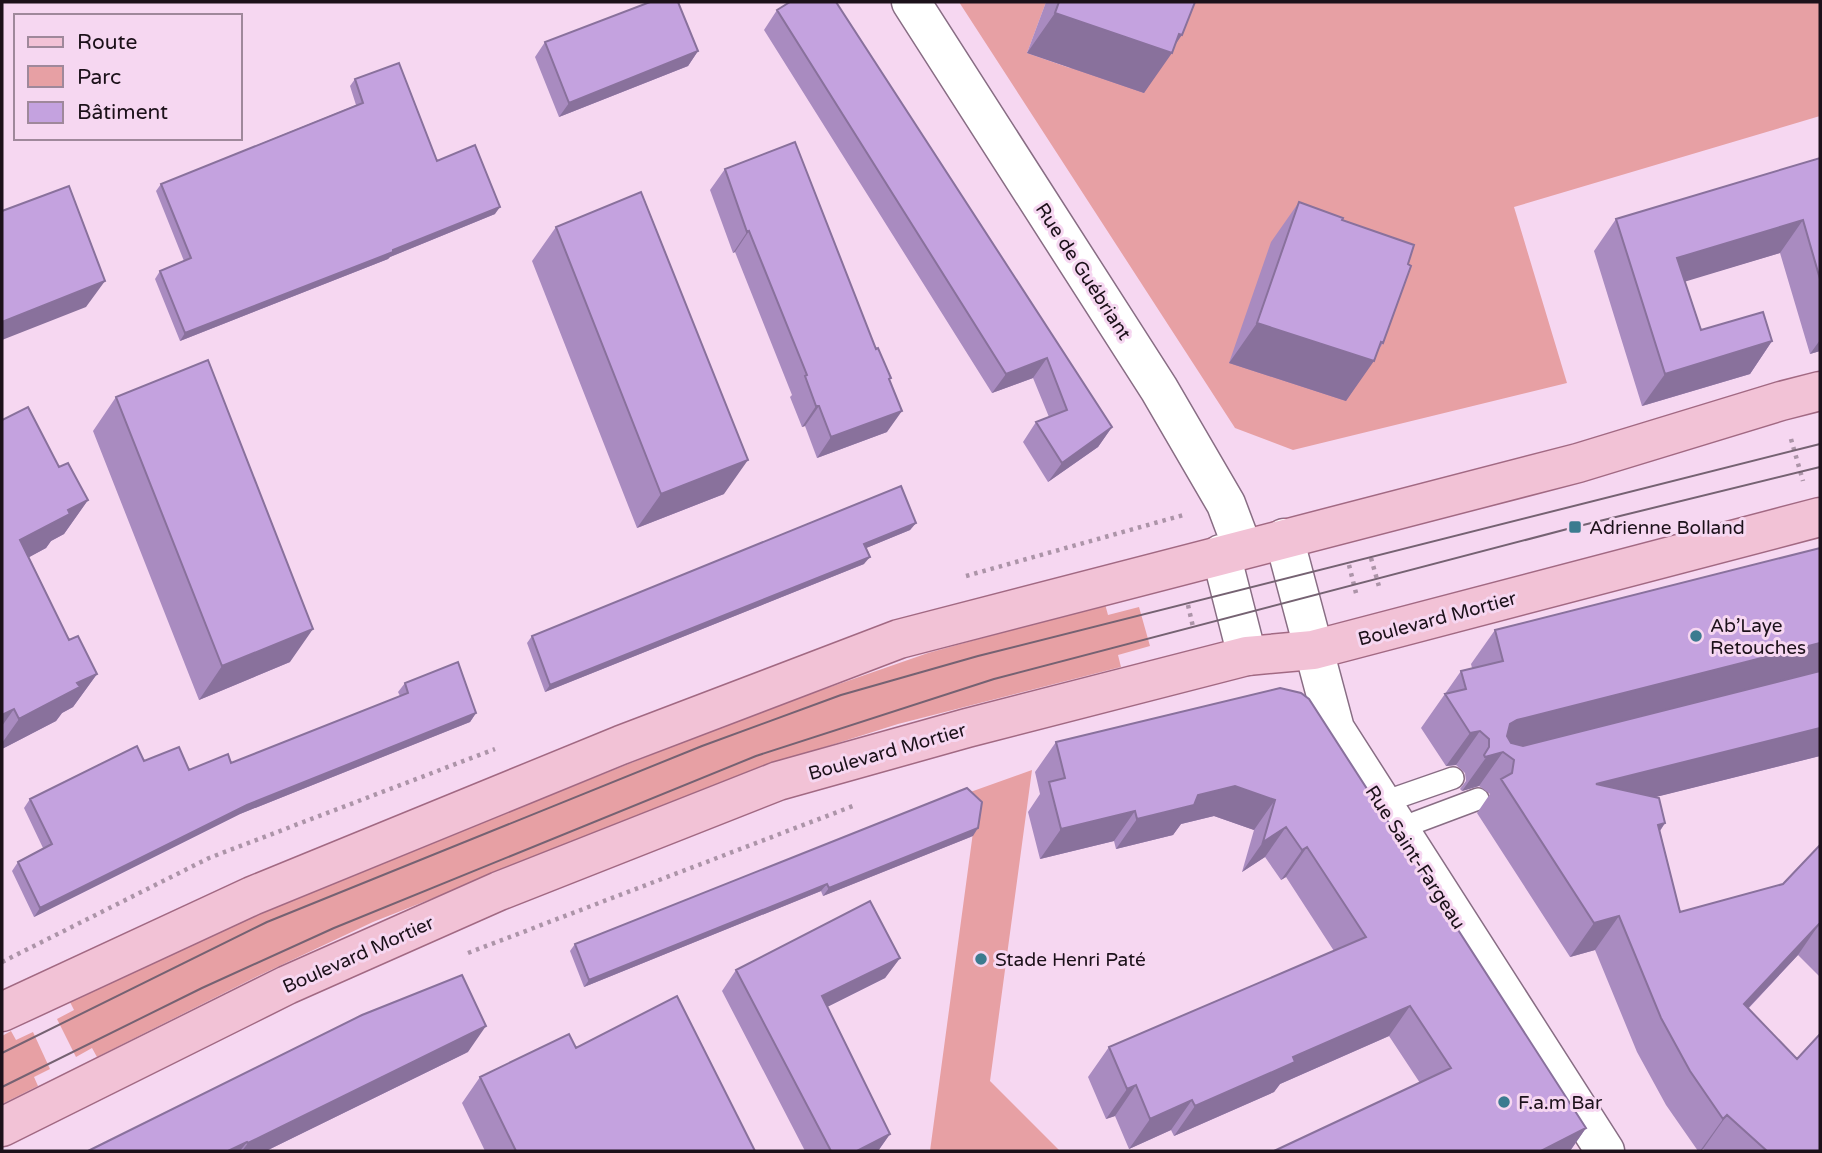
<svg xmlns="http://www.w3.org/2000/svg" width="1822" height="1153" viewBox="0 0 1822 1153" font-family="'Varela Round',sans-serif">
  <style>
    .green { fill: #e7a0a4 }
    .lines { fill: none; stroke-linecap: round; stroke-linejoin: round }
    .lane-casing { stroke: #886d84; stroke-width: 24 }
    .street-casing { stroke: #886d84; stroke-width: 41 }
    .primary-casing { stroke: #a26983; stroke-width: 41 }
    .path { stroke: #ac94a8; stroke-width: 4.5; stroke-dasharray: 3.5 5; stroke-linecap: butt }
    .lane { stroke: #fff; stroke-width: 21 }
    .street { stroke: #fff; stroke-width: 38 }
    .primary { stroke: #f2c2d6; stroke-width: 38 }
    .tram { stroke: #756272; stroke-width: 2 }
    .wall { fill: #a98bc0 }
    .shaded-wall { fill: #89719c }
    .building { fill: #c4a2df; stroke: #89719c; stroke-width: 2 }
    .poi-dot { fill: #3b7b8f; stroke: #f6d7f1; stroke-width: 2.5 }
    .labels { text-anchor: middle; stroke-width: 6; stroke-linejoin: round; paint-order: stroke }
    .street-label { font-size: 19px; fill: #1c111a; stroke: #f6d7f1 }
    .poi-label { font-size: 19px; fill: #1c111a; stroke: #f6d7f1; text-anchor: start }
  </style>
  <rect width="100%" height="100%" fill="#f6d7f1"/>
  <!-- green -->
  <path class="green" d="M959 2H1046L1027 53 1070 68 1182 2H1820V116L1514 207 1567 383 1293 450 1235 428Z
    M1105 604 1108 615 1139 607 1150 646 1118 655 1121 667 898 724 803 754 727 782 373 922 258 976 97 1057 92 1048 76 1057 57 1019 74 1010 70 1002 271 907 761 711 928 653Z
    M1032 770 990 1081 1060 1151H930L976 810 962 795Z
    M11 1031 16 1040 33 1032 50 1069 34 1077 38 1086 2 1104V1036Z"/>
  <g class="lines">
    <!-- lane casing -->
    <g class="lane-casing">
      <path id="lane" d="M1381 803 1453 778
        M1398 829 1478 799"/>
    </g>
    <!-- street casing -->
    <g class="street-casing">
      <path id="street" d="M911 2 1159 389 1226 504 1243 549
        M1284 538 1335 729 1605 1151
        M1221 554 1247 656"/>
    </g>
    <!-- primary casing -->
    <g class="primary-casing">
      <path id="primary" d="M2 1012 252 896 621 745 899 639 1578 463 1781 401 1820 391
        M2 1127 287 985 499 891 778 781 967 728 1247 656 1313 650 1820 517"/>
    </g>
    <!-- path -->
    <path class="path" d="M1791 439 1803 481
      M1371 558 1380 590
      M1349 565 1357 597
      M966 576 1187 514
      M1188 605 1193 627
      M468 953 853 806
      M2 962 209 858 495 749"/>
    <!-- lane -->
    <use href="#lane" class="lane"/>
    <!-- street -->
    <use href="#street" class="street"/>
    <!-- primary -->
    <use href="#primary" class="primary"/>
    <!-- tram -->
    <path class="tram" d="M2 1053 267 922 702 746 841 695 978 656 1820 444
      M2 1087 202 988 334 928 756 756 994 679 1575 527 1820 467"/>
  </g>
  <!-- wall -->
  <path class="wall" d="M1046 2H1195L1174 46 1144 93 1027 53Z
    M777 10 1112 427 1098 447 1048 482 1023 442 1036 422 1049 417 1033 378 992 393 764 30Z
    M545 42 698 51 688 66 559 117 535 57Z
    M355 79 437 161 495 214 390 257 388 259 180 341 155 279 160 271 184 261 156 191 161 184 356 105 350 86Z
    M1820 158V351L1810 354 1780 253 1684 281 1701 330 1772 341 1750 374 1642 406 1594 251 1616 219Z
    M725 169 876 349 891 378 889 381 887 432 817 458 805 426 802 427 790 397 792 395 735 252 733 253 710 190Z
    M1299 202 1342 220 1383 343 1346 401 1229 363 1271 242Z
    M556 227 724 494 637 528 532 261Z
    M116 397 290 662 199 700 93 431Z
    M2 420 59 467 88 500 64 534 51 541 46 548 29 557 69 640 97 674 73 707 62 713 56 721 2 749Z
    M916 523 910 530 866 548 864 564 545 692 527 643 532 636Z
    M1820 548V756L1655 797 1665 823 1660 831 1680 912 1783 884 1820 845V977L1798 955 1748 1009 1820 1151H1706L1703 1149 1701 1151H1698L1666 1105 1637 1052 1595 950 1570 957 1477 813 1490 794 1479 786 1462 791 1460 789 1466 781 1465 773 1456 765 1446 766 1421 728 1461 671 1472 668 1471 664 1495 630Z
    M405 683 476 713 470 722 240 814 34 917 12 871 18 862 43 848 24 808 30 799 144 761 189 770 231 763 400 696 398 692Z
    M1280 688 1586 1128 1570 1151H1274L1420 1083 1389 1036 1280 1084 1274 1092 1174 1136 1171 1130 1129 1149 1115 1116 1106 1119 1088 1077 1109 1047 1334 951 1286 877 1281 880 1265 857 1242 872 1254 830 1214 816 1181 824 1173 835 1116 849 1114 841 1040 859 1028 812 1040 794 1035 772 1056 742Z
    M973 836 823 896 821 891 584 987 570 951 575 944Z
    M900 958 885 978 827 1007 890 1134 878 1151H805L722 991 736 970Z
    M576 1048 755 1151H485L462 1103 480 1077Z
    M468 1052 266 1151H88Z"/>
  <!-- shaded-wall -->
  <path class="shaded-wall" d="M1055 13 1179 34 1182 35 1170 52 1172 53 1144 93 1027 53Z
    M698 51 688 66 559 117 569 103Z
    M500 207 495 214 390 257 388 259 180 341 185 333Z
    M1803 220 1780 253 1654 291 1677 258Z
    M749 231 735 252 733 253 747 232Z
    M105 281 86 307 2 340V321Z
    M1257 323 1374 361 1346 401 1229 363Z
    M1820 340V351L1810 354Z
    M1772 341 1750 374 1642 406 1665 374Z
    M1047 358 1033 378 992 393 1006 374Z
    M816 406H819L805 426 802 427Z
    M902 411 887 432 817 458 831 437Z
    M1112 427 1098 447 1048 482 1062 463Z
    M748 460 724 494 637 528 661 494Z
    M88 500 64 534 51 541 46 548 2 572 20 540 68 510Z
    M916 523 910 530 859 551 864 544Z
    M870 557 864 564 545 692 550 685Z
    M313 629 290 662 199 700 222 666Z
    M1820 643V672L1503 752 1479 786 1462 791 1510 724 1517 720Z
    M97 674 73 707 62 713 56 721 2 749V743L19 719 77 683Z
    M14 709 2 726V715Z
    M476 713 470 722 240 814 34 917 40 908 247 805Z
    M1820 728V756L1572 818 1596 784Z
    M1480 731 1456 765 1446 766 1470 733Z
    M1235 786 1275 800 1254 830 1214 816 1181 824 1173 835 1116 849 1137 819 1198 795Z
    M1135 811 1114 841 1040 859 1061 829Z
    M1665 823 1642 857 1658 825Z
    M1286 827 1265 857 1242 872 1263 842Z
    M978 828 973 836 823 896 829 888Z
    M1307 847 1286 877 1281 880 1302 850Z
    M827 884 821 891 584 987 589 980Z
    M1619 916 1595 950 1570 957 1594 923Z
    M1820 923 1798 955 1720 1038 1744 1004Z
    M900 958 885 978 807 1017 822 996Z
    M1410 1006 1389 1036 1280 1084 1274 1092 1174 1136 1195 1106 1293 1057Z
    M486 1026 468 1052 266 1151H242L248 1143Z
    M1136 1085 1115 1116 1106 1119 1127 1089Z
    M1192 1100 1171 1130 1129 1149 1150 1119Z
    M1727 1115 1703 1149 1700 1151 1723 1119Z
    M1586 1128 1570 1151H1541Z
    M890 1134 878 1151H857Z
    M247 1142 240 1151H228Z"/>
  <!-- building -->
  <path class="building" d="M650 2H678L698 51 569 103 545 42Z
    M790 2H836L1112 427 1062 463 1036 422 1067 410 1047 358 1006 374 777 10Z
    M1059 2H1195L1182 35 1179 34 1172 53 1055 13Z
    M399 63 437 161 475 145 500 207 393 250V252L185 333 160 271 191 258 161 184 363 103 355 79Z
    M795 142 876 349 878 348 891 378 889 379 902 411 831 437 819 406H816L805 376 807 375 749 231 747 232 725 169Z
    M1820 158V279L1803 220 1677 258 1701 330 1763 312 1772 341 1665 374 1616 219Z
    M69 186 105 281 2 322V211Z
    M641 192 748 460 661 494 556 227Z
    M1299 202 1343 218 1342 220 1414 245 1408 264 1411 266 1383 343 1381 342 1374 361 1257 323Z
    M208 360 313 629 222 666 116 397Z
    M28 407 59 467 68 463 88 500 68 510 70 514 20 540 69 640 78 636 97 674 77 683 80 687 19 719 14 709 2 715V420Z
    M901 486 916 523 864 544 870 557 550 685 532 636Z
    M1820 548V643L1517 720 1510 724 1507 736 1511 743 1523 746 1820 671V728L1596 784 1659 798 1665 823 1658 825 1680 912 1783 884 1820 845V923L1744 1004 1797 1059 1820 1034V1151H1767L1727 1115 1723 1119 1690 1071 1661 1018 1619 916 1594 923 1501 779 1512 773 1514 760 1503 752 1485 757 1484 755 1489 747V739L1480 731 1470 733 1445 694 1466 689 1461 671 1503 661 1495 630Z
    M458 662 476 713 247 805 40 908 18 862 52 844 30 799 137 746 144 761 179 747 189 770 228 754 231 763 408 693 405 683Z
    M1280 688 1301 693 1309 699 1586 1128 1541 1151H1274L1451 1068 1410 1006 1293 1057 1295 1062 1195 1106 1192 1100 1150 1119 1136 1085 1127 1089 1109 1047 1366 937 1307 847 1302 850 1286 827 1263 842 1275 800 1235 786 1198 795 1194 805 1137 819 1135 811 1061 829 1049 782 1065 778 1056 742Z
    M967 788 982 802 978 828 829 888 827 884 589 980 575 944Z
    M870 901 900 958 822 996 890 1134 857 1151H831L736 970Z
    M462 975 486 1026 248 1143 247 1142 228 1151H88L362 1015Z
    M677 996 755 1151H516L480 1077 569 1034 576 1048Z"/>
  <!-- markers -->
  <g class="poi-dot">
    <rect x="1568" y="520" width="14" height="14" rx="3.5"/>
    <circle cx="1696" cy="636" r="7"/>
    <circle cx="981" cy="959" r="7"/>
    <circle cx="1504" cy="1102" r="7"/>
  </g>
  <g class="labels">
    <!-- street labels -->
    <g class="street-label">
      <text transform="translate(1084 271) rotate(57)" y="7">Rue de Guébriant</text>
      <text transform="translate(1437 618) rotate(-15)" y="7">Boulevard Mortier</text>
      <text transform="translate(887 751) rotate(-16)" y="7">Boulevard Mortier</text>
      <text transform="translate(1416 857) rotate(57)" y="7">Rue Saint-Fargeau</text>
      <text transform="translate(358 954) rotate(-24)" y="7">Boulevard Mortier</text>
    </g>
    <!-- poi labels -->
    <g class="poi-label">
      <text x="1589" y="534">Adrienne Bolland</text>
      <text x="1710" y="632">Ab’Laye<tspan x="1710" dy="22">Retouches</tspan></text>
      <text x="995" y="966">Stade Henri Paté</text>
      <text x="1518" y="1109">F.a.m Bar</text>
    </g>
  </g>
  <!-- border -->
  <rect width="1822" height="1153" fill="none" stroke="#1c111a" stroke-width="7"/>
  <!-- legend -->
  <rect x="14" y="14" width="228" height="126" fill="#f6d7f1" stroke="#9f889b" stroke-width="2"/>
  <rect x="28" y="37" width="35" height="10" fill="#f2c2d6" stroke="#9f889b" stroke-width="2"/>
  <text x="77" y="49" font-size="21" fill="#1c111a">Route</text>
  <rect x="28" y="66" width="35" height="21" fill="#e7a0a4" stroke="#9f889b" stroke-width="2"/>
  <text x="77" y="84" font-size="21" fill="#1c111a">Parc</text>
  <rect x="28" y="102" width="35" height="21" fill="#c4a2df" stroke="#9f889b" stroke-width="2"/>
  <text x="77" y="119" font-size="21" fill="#1c111a">Bâtiment</text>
</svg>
